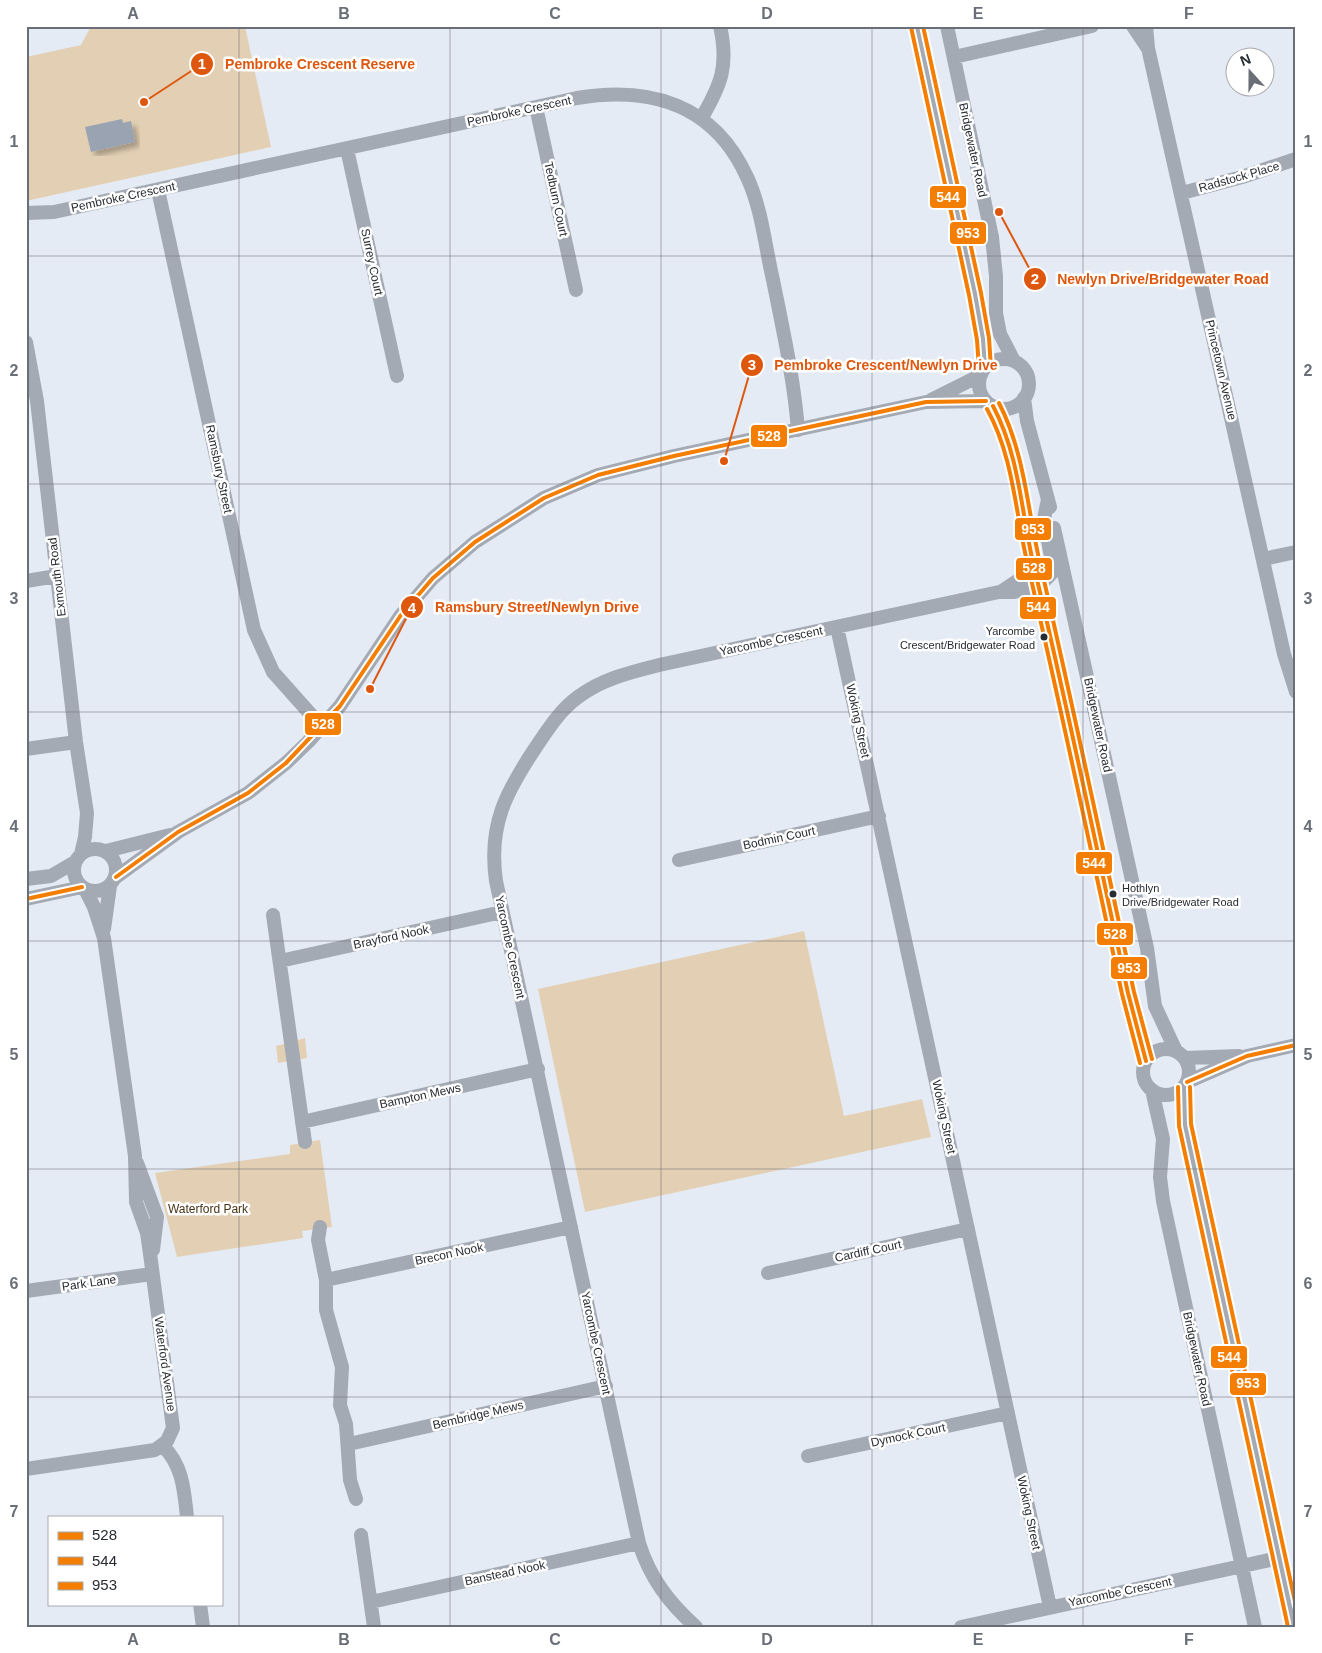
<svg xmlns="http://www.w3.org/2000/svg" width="1322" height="1653" viewBox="0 0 1322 1653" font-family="Helvetica,sans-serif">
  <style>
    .green { fill: #e3d0b4 }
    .building { fill: #9aa3b2; filter: url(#shadow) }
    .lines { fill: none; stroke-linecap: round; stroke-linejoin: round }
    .minor { stroke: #a4aab4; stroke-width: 14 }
    .bus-1-casing { stroke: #fff; stroke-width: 8 }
    .bus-2-casing { stroke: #fff; stroke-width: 8 }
    .bus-3-casing { stroke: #fff; stroke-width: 8 }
    .bus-1 { stroke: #f47e02; stroke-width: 4 }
    .bus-2 { stroke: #f47e02; stroke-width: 4 }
    .bus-3 { stroke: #f47e02; stroke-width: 4 }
    .grid { fill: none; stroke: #6a6e76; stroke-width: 1; stroke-opacity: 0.55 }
    .bus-dot { fill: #272b32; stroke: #fff; stroke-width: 2 }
    .labels { text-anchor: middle; stroke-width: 5; stroke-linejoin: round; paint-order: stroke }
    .bus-label { font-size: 11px; fill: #272b32; stroke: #fff; text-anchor: end }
    .street-label { font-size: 12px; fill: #272b32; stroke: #fff }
    .park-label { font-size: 12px; fill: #473416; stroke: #fff }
    .leader { fill: none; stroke: #de570e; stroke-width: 2 }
    .callout-dot { fill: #de570e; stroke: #fff; stroke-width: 2 }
    .mark-label { font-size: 15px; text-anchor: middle; font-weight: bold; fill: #fff }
    .callout-label { font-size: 14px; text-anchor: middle; font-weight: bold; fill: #de570e; stroke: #fff; stroke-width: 5; stroke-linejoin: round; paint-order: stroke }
    .line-badge { stroke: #fff; stroke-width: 2 }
    .badge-label { font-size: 14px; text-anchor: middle; font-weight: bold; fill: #fff }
    .neatline { fill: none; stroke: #6a6e76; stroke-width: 2 }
    .grid-label { font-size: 16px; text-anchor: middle; font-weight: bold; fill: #6a6e76 }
  </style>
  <defs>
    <filter id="shadow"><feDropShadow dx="4.5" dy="4.5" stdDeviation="2.5" flood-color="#0004"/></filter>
  </defs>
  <rect width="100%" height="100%" fill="#e5ebf5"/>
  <!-- green -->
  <path class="green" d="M91 26H245L271 147 26 201V57L81 45Z
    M804 931 844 1116 922 1099 931 1137 585 1212 538 989Z
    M305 1038 307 1058 278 1063 276 1046Z
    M320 1140 332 1227 302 1231 303 1238 177 1257 155 1173 290 1154V1145Z"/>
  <!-- building -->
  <path class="building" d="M122 119 123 123 131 121 135 142 91 152 85 127Z"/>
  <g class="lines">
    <!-- minor -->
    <path class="minor" d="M917 26 975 294 983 339 985 368
      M947 26 992 237 996 276V313L1000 334 1014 361
      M1133 26 1147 47
      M1146 26 1148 48 1284 654 1296 692
      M954 57 1092 26
      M536 107 576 290
      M701 119C721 85 729 66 720 26
      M347 149 397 376
      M158 190 254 630 273 672 322 727
      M1182 193 1242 177 1296 159
      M26 213 54 212 577 98C650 86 714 104 747 177 762 209 765 246 773 280 783 330 794 379 798 430
      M26 342 37 401 76 742 87 813 85 837 81 854
      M979 384a25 25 0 1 1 50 0a25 25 0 1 1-50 0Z
      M1024 398 1027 421 1050 507
      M931 400 981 375
      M993 406C1018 449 1018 478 1026 525 1029 545 1034 566 1039 586L1128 993 1146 1061
      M1054 528 1147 948 1155 1006 1176 1051
      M1263 559 1296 552
      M26 581 57 576
      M1002 591 1026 575 1034 564
      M837 627 1050 1607
      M26 749 76 742
      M74 870a21 21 0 1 1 42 0a21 21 0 1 1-42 0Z
      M106 851 170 835
      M679 860 879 816
      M116 877 178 832 248 793 286 763 308 742 340 706 401 615 433 578 475 542 544 498 598 475 674 456 926 402 986 401
      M26 879 51 876 75 862
      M26 899 82 887
      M273 915 305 1142
      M104 929 110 886
      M280 961 502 912
      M1143 1072a23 23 0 1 1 46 0a23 23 0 1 1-46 0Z
      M1185 1058 1239 1056
      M1187 1082 1247 1056 1296 1045
      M1184 1087 1183 1100 1185 1125 1294 1627
      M1152 1090 1163 1139 1160 1177 1163 1201 1255 1627
      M302 1122 538 1069
      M137 1163 157 1217 153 1250
      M320 1227 318 1240 326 1280V1310L342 1367 340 1405 346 1424 350 1480 356 1499
      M768 1273 968 1229
      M326 1280 571 1227
      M26 1291 152 1274
      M349 1444 606 1386
      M163 1446C183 1466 184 1490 187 1517
      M808 1456 1008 1413
      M26 1469 155 1450 167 1441 173 1428 151 1261 147 1233 136 1202 135 1156 104 938 94 907 85 889
      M361 1535 374 1627
      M371 1602 639 1543
      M200 1604 203 1627
      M696 1627C669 1603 650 1578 639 1543L496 881C488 825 506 792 536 747 548 729 560 710 578 697 602 679 631 672 659 665L999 592H1014L1039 586 1052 573 1053 568 1044 519 1048 499
      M961 1627 1279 1558"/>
    <!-- bus-1 casing -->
    <g class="bus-1-casing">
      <path id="bus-1" d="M993 406C1020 457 1021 512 1034 567 1068 708 1097 851 1128 993L1146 1061
        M116 877 178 832 248 793 286 763 340 706 401 615 433 578 475 542 544 498 598 475 674 456 926 402 986 401
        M26 899 82 887
        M1187 1082 1247 1056 1296 1045"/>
    </g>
    <!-- bus-2 casing -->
    <g class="bus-2-casing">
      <path id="bus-2" d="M911 27 969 295 977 340 979 368
        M987 409C1014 458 1015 512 1028 566 1061 708 1091 851 1122 994L1140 1063
        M1178 1087 1179 1126 1288 1627"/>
    </g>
    <!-- bus-3 casing -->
    <g class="bus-3-casing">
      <path id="bus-3" d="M923 26 981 293 989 338 991 368
        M999 403C1025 454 1027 508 1040 563 1073 706 1103 849 1134 992L1152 1059
        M1190 1087 1191 1124 1296 1606"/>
    </g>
    <!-- bus-1 -->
    <use href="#bus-1" class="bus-1"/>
    <!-- bus-2 -->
    <use href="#bus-2" class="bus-2"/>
    <!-- bus-3 -->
    <use href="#bus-3" class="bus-3"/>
  </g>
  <!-- grid -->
  <path class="grid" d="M239 26V1627M450 26V1627M661 26V1627M872 26V1627M1083 26V1627M26 256H1296M26 484H1296M26 712H1296M26 941H1296M26 1169H1296M26 1397H1296"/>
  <!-- markers -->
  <g class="bus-dot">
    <circle cx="1044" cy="637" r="4.5"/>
    <circle cx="1113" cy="894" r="4.5"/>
  </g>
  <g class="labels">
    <!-- bus labels -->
    <g class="bus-label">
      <text x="1035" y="635">Yarcombe<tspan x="1035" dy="14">Crescent/Bridgewater Road</tspan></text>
      <text x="1122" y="892" text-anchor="start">Hothlyn<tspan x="1122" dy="14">Drive/Bridgewater Road</tspan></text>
    </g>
    <!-- street labels -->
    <g class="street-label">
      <text transform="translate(519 111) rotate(-12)" y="4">Pembroke Crescent</text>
      <text transform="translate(973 150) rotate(78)" y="4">Bridgewater Road</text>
      <text transform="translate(1239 177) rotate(-16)" y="4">Radstock Place</text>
      <text transform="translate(123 197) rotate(-12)" y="4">Pembroke Crescent</text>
      <text transform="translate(556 199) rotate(78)" y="4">Tedburn Court</text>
      <text transform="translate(372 262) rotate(78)" y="4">Surrey Court</text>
      <text transform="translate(1221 370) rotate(77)" y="4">Princetown Avenue</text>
      <text transform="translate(219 469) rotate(78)" y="4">Ramsbury Street</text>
      <text transform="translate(57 577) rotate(-97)" y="4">Exmouth Road</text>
      <text transform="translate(771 641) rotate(-12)" y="4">Yarcombe Crescent</text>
      <text transform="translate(858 721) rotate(78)" y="4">Woking Street</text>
      <text transform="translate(1098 725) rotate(78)" y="4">Bridgewater Road</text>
      <text transform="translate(779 838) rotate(-12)" y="4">Bodmin Court</text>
      <text transform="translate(391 937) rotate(-12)" y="4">Brayford Nook</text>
      <text transform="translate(510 947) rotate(78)" y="4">Yarcombe Crescent</text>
      <text transform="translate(420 1096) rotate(-12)" y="4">Bampton Mews</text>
      <text transform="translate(944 1117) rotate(78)" y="4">Woking Street</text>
      <text transform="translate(868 1251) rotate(-12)" y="4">Cardiff Court</text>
      <text transform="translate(449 1254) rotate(-12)" y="4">Brecon Nook</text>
      <text transform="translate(89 1283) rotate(-8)" y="4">Park Lane</text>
      <text transform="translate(596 1343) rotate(78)" y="4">Yarcombe Crescent</text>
      <text transform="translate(1197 1359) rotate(78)" y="4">Bridgewater Road</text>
      <text transform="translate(165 1364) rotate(82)" y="4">Waterford Avenue</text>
      <text transform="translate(478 1415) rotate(-13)" y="4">Bembridge Mews</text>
      <text transform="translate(908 1435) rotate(-12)" y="4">Dymock Court</text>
      <text transform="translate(1029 1513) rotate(78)" y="4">Woking Street</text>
      <text transform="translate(505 1573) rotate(-12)" y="4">Banstead Nook</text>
      <text transform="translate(1120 1592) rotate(-12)" y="4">Yarcombe Crescent</text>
    </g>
    <!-- park labels -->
    <g class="park-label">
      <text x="208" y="1213">Waterford Park</text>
    </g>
  </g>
  <!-- callouts -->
  <path class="leader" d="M144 102L202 64M999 212L1035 279M724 461L752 365M370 689L412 607"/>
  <g class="callout-dot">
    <circle cx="144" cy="102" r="5"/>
    <circle cx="999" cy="212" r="5"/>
    <circle cx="724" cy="461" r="5"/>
    <circle cx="370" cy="689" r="5"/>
    <circle cx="202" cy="64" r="12"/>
    <circle cx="1035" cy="279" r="12"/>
    <circle cx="752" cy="365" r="12"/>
    <circle cx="412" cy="607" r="12"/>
  </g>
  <g class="mark-label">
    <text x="202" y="69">1</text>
    <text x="1035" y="284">2</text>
    <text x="752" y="370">3</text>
    <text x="412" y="613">4</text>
  </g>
  <g class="callout-label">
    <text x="320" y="69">Pembroke Crescent Reserve</text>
    <text x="1163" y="284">Newlyn Drive/Bridgewater Road</text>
    <text x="886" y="370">Pembroke Crescent/Newlyn Drive</text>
    <text x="537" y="612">Ramsbury Street/Newlyn Drive</text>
  </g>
  <g class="line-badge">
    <rect x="929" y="185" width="38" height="24" rx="5" fill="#f47e02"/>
    <rect x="949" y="221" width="38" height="24" rx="5" fill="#f47e02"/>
    <rect x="750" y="424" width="38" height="24" rx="5" fill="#f47e02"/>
    <rect x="1014" y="517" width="38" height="24" rx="5" fill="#f47e02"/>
    <rect x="1015" y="557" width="38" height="24" rx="5" fill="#f47e02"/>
    <rect x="1019" y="596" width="38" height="24" rx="5" fill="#f47e02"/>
    <rect x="304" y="712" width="38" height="24" rx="5" fill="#f47e02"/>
    <rect x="1075" y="851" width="38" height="24" rx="5" fill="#f47e02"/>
    <rect x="1096" y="922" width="38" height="24" rx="5" fill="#f47e02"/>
    <rect x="1110" y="956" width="38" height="24" rx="5" fill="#f47e02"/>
    <rect x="1210" y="1345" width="38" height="24" rx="5" fill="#f47e02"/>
    <rect x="1229" y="1372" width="38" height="24" rx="5" fill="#f47e02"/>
  </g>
  <g class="badge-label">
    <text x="948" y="202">544</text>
    <text x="968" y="238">953</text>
    <text x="769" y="441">528</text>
    <text x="1033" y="534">953</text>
    <text x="1034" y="573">528</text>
    <text x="1038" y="612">544</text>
    <text x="323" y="729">528</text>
    <text x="1094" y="868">544</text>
    <text x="1115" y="939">528</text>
    <text x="1129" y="973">953</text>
    <text x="1229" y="1362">544</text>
    <text x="1248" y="1388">953</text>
  </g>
  <!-- border -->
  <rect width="1322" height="1653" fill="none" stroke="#ffffff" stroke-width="55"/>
  <!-- legend -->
  <rect x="48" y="1516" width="175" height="90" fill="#ffffff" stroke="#a9aaad"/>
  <rect x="58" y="1532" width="25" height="8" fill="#f47e02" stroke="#a9aaad"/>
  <text x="92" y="1540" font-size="15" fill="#272b32">528</text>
  <rect x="58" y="1557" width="25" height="8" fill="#f47e02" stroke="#a9aaad"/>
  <text x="92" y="1566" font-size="15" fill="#272b32">544</text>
  <rect x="58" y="1582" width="25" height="8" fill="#f47e02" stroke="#a9aaad"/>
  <text x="92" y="1590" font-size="15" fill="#272b32">953</text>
  <!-- north arrow -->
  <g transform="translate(1250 72) rotate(339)"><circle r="24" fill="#ffffff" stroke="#a9aaad"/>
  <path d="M0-4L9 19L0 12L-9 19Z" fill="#6a6e76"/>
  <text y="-8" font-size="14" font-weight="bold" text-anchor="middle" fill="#272b32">N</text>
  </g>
  <rect x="28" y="28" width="1266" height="1598" class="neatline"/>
  <g class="grid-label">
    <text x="133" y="19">A</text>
    <text x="344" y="19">B</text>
    <text x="555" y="19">C</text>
    <text x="767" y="19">D</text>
    <text x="978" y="19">E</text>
    <text x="1189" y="19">F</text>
    <text x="14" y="147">1</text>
    <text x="1308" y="147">1</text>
    <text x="14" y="376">2</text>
    <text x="1308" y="376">2</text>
    <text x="14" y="604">3</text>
    <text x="1308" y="604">3</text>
    <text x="14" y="832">4</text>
    <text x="1308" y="832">4</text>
    <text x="14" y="1060">5</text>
    <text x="1308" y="1060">5</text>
    <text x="14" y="1289">6</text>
    <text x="1308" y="1289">6</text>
    <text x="14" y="1517">7</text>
    <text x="1308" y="1517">7</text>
    <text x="133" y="1645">A</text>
    <text x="344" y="1645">B</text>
    <text x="555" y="1645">C</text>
    <text x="767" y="1645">D</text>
    <text x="978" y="1645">E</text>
    <text x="1189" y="1645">F</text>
  </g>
</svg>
